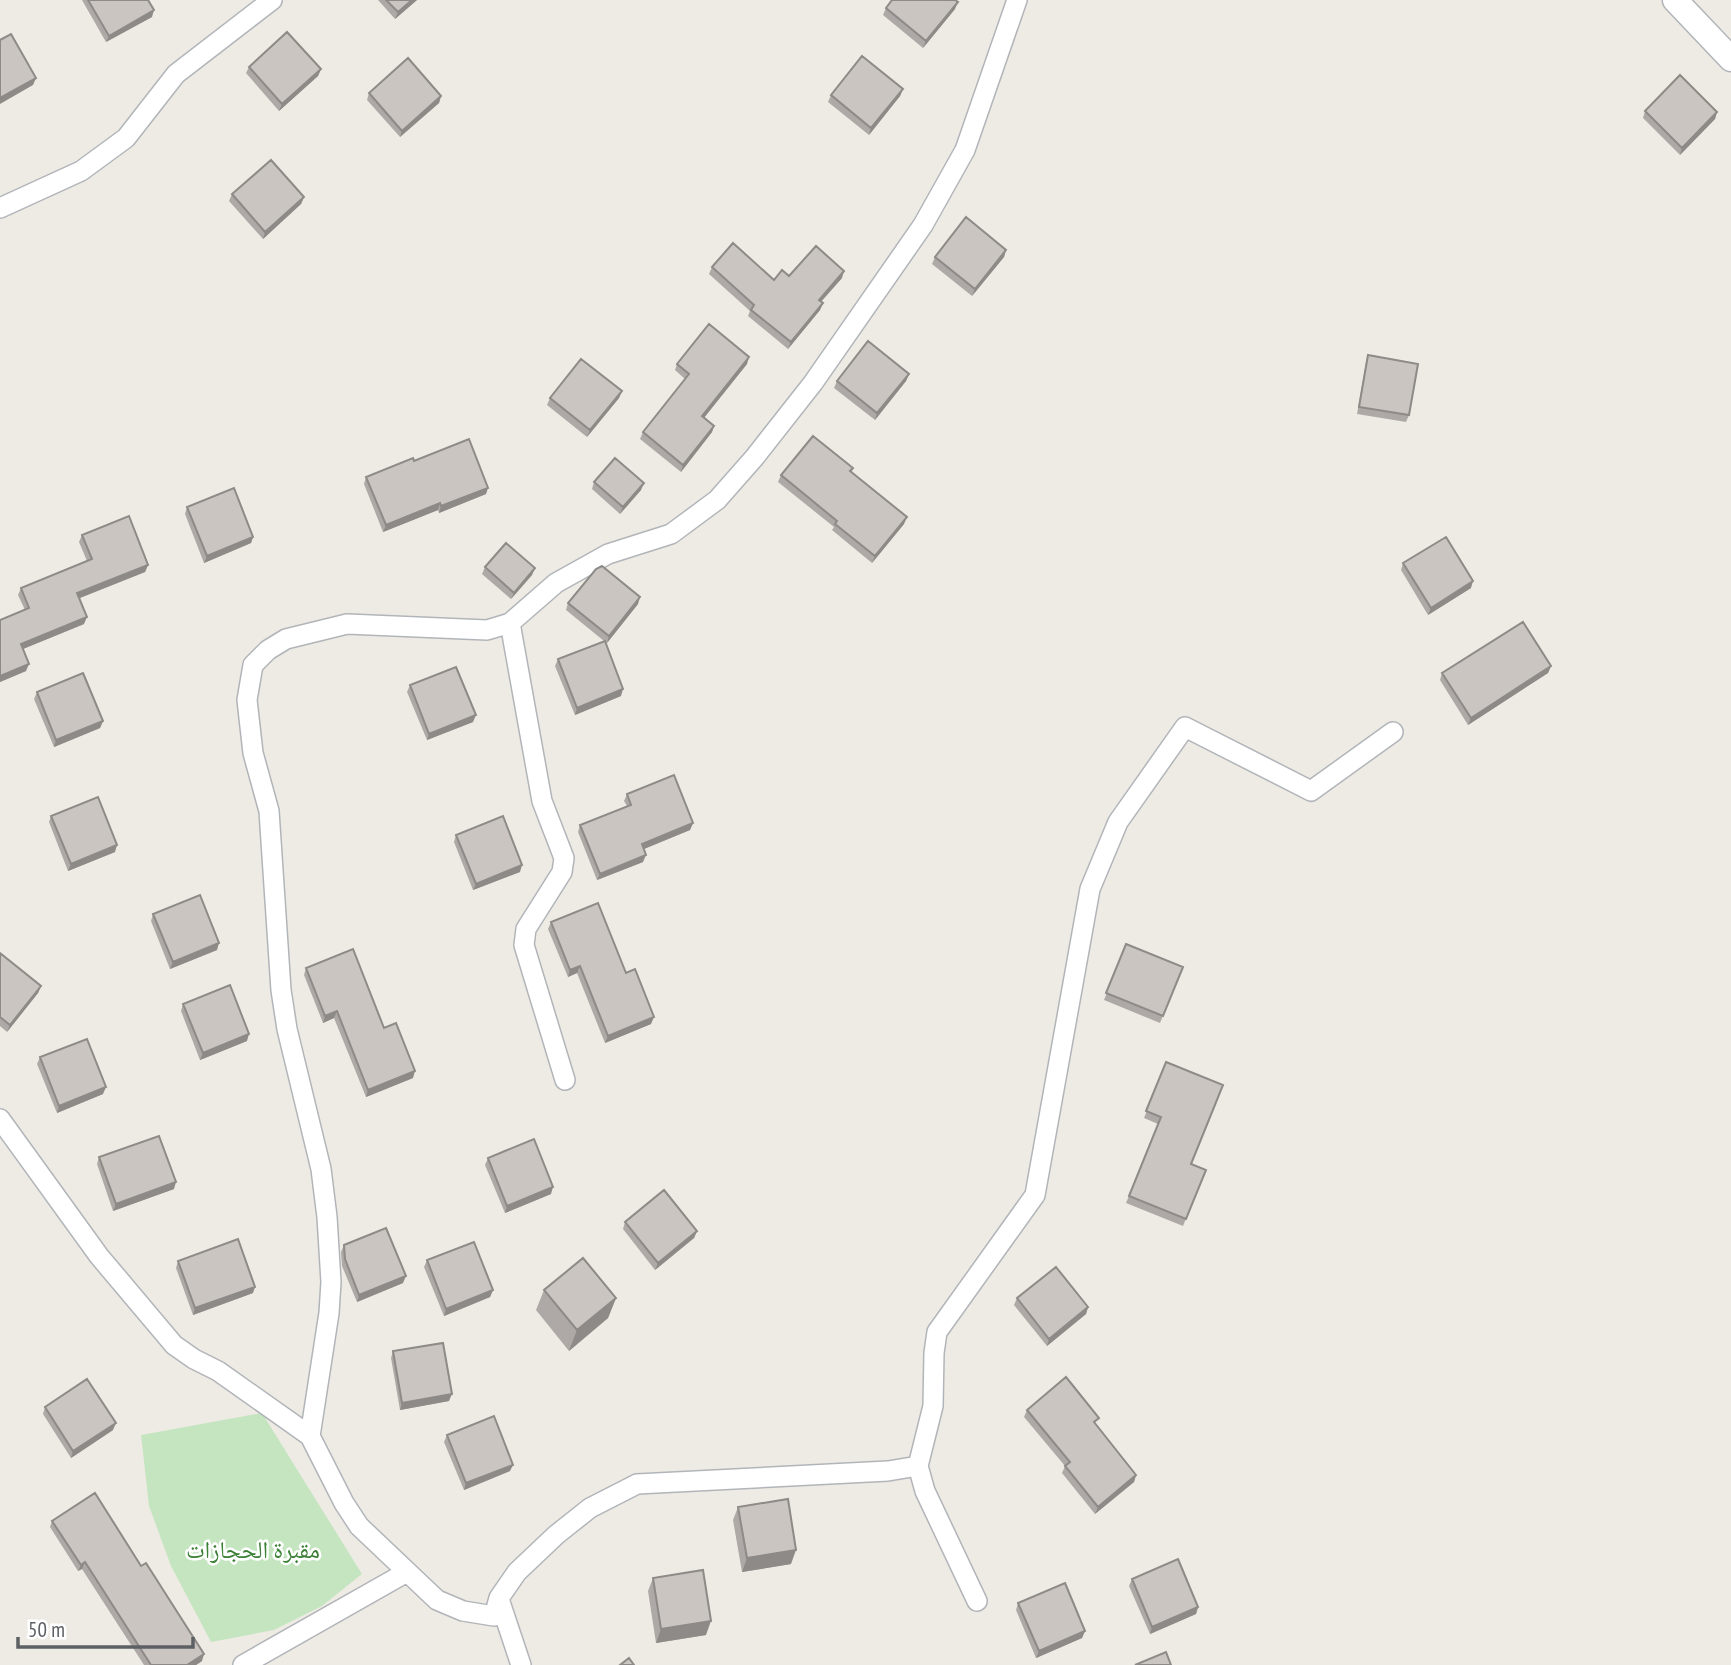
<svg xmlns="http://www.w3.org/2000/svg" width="1731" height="1665" viewBox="0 0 1731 1665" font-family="'PT Sans Narrow','Noto Naskh Arabic',sans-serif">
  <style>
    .green { fill: #c5e5c1 }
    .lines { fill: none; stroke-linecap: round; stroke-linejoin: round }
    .minor-casing { stroke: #b1b5b9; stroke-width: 22 }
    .tertiary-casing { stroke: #b1b5b9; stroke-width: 27 }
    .minor { stroke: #fff; stroke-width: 19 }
    .tertiary { stroke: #fff; stroke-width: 24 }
    .wall { fill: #aea9a6 }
    .shaded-wall { fill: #8d8a87 }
    .building { fill: #cac5c1; stroke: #8d8a87; stroke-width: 2 }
    .labels { text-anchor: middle; stroke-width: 5; stroke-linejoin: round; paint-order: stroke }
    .park-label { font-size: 24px; fill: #3c8136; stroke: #fff }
  </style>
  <rect width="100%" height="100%" fill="#eeebe4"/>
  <!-- green -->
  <path class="green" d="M262 1413 362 1574 322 1606 274 1630 211 1642 171 1566 149 1506 141 1435Z"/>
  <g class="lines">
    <!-- minor casing -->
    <g class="minor-casing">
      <path id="minor" d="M0 208 81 171 126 138 176 74 272 0
        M510 623 542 801 564 858 562 872 526 929 524 945 565 1080
        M0 1119 99 1256 174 1345 194 1359 218 1371 310 1436 344 1503 359 1526 437 1600 463 1611 494 1616 499 1598 517 1572 556 1535 590 1508 637 1484 888 1471 918 1466 925 1491 977 1601
        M310 1436 329 1313 331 1282 327 1217 321 1169 287 1029 281 990 269 811 253 753 247 700 253 665 268 650 286 639 347 624 487 630 510 623 556 583 608 554 671 534 717 500 754 458 813 383 923 225 965 150 1017 0
        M918 1466 933 1406 934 1353 937 1332 1035 1195 1090 889 1118 822 1185 727 1311 791 1393 732
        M499 1599 521 1665
        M243 1665 407 1572"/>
    </g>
    <!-- tertiary casing -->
    <g class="tertiary-casing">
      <path id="tertiary" d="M1675 0 1731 59"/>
    </g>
    <!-- minor -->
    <use href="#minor" class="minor"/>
    <!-- tertiary -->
    <use href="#tertiary" class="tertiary"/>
  </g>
  <!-- wall -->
  <path class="wall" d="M82 0H148L152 17 106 42Z
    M378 0H417L395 19Z
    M886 8 955 9 923 48 883 15Z
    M249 67 321 69 318 76 279 111 246 73Z
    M903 89 900 96 869 135 828 102 831 95Z
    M369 93 441 96 439 103 400 137 367 100Z
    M1645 111 1717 112 1715 119 1680 155 1643 118Z
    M232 194 304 197 301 204 263 239 229 201Z
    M1006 250 1004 257 972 296 932 264 935 257Z
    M712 267 774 280 789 276 842 278 821 302 823 303 820 310 788 349 748 316 750 311 709 274Z
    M1368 355 1409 415 1406 422 1357 414 1366 362Z
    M677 364H747L704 417 714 426 712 432 681 472 640 439 643 432 685 379 675 370Z
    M909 374 906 381 875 420 834 388 837 381Z
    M622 391 619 398 587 437 547 405 550 398Z
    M414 461 486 494 439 513 438 510 383 532 364 484 366 477Z
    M853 468 852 472 904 524 872 563 832 530 834 527 778 482 781 475Z
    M594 482 641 490 620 514 592 489Z
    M187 507 253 537 251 543 204 563 185 514Z
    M82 535 148 565 145 572 79 598 84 624 23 649 26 671 0 682V620L25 610 18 595 21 588 87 561 79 542Z
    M1403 563 1471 588 1428 615 1401 570Z
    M485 567 532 575 511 599 482 574Z
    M568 603 638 604 607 643 605 641 621 696 575 715 555 666 558 659 604 641 566 610Z
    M1551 666 1548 673 1468 725 1440 680 1442 673Z
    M410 685 473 722 427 740 407 692Z
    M37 692 103 721 100 728 54 747 34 699Z
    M627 794 693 823 690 830 644 849 643 862 597 880 578 832 580 825 627 806 624 801Z
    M51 816 115 852 68 871 49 822Z
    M456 835 520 872 473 890 454 842Z
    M153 914 217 950 170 969 151 921Z
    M551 922 626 973 651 1024 605 1043 577 973 568 977 548 929Z
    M1126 944 1183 967 1160 1023 1104 1000Z
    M0 954 41 986 38 993 7 1032 0 1026Z
    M306 968 384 1028 413 1078 366 1097 334 1018 323 1023 304 975Z
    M183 1004 247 1041 200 1060 181 1011Z
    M40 1057 103 1094 57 1113 37 1064Z
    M1166 1062 1192 1164 1206 1170 1183 1226 1126 1203 1158 1124 1144 1118Z
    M99 1157 174 1189 113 1211 97 1164Z
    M488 1158 551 1194 505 1213 485 1165Z
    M625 1222 697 1231 694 1238 655 1270 623 1229Z
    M344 1245 403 1283 357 1302 342 1266 341 1252Z
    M427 1260 493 1290 490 1297 444 1316 424 1267Z
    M178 1261 253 1293 193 1315 176 1268Z
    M544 1290 616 1298 608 1318 569 1351 536 1310Z
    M1017 1298 1088 1307 1086 1314 1047 1346 1014 1305Z
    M393 1351 449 1401 400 1410 391 1358Z
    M45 1407 113 1430 71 1458 43 1414Z
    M1027 1410 1096 1425 1136 1475 1134 1482 1095 1514 1062 1473 1065 1466 1024 1417Z
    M447 1435 510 1471 464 1490 444 1442Z
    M738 1507 791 1564 742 1572 733 1520Z
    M52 1521 202 1661 196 1665H144L82 1569 78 1571 50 1527Z
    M653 1578 706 1635 656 1643 648 1591Z
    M1132 1579 1198 1607 1196 1614 1150 1634 1129 1586Z
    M1018 1603 1085 1631 1082 1638 1036 1658 1016 1610Z"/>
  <!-- shaded-wall -->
  <path class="shaded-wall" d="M412 0H417L395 19 398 12Z
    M958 2 955 9 923 48 926 41Z
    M154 10 152 17 106 42 109 36Z
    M321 69 318 76 279 111 282 104Z
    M36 78 33 85 0 104V98Z
    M903 89 900 96 869 135 871 128Z
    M441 96 439 103 400 137 402 131Z
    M1717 112 1715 119 1680 155 1682 148Z
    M304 197 301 204 263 239 265 232Z
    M1006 250 1004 257 972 296 975 289Z
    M844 271 842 278 816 307 819 300Z
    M823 303 820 310 788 349 791 342Z
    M749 357 747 364 700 423 702 416Z
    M909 374 906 381 875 420 877 413Z
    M622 391 619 398 587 437 590 430Z
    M714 426 712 432 681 472 683 465Z
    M644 483 641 490 620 514 623 507Z
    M488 488 486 494 439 513 441 506Z
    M440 503 438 510 383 532 386 525Z
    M907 517 904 524 872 563 875 556Z
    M253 537 251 543 204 563 207 556Z
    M148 565 145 572 75 600 77 593Z
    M535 568 532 575 511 599 514 593Z
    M1473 581 1471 588 1428 615 1431 608Z
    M640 597 638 604 607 643 609 636Z
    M87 617 84 624 18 651 21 644Z
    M29 664 26 671 0 682V676Z
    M1551 666 1548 673 1468 725 1471 718Z
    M623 689 621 696 575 715 577 708Z
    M476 715 473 722 427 740 429 734Z
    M103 721 100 728 54 747 56 740Z
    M693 823 690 830 639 851 642 844Z
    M117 845 115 852 68 871 71 864Z
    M646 855 643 862 597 880 600 874Z
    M522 865 520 872 473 890 476 884Z
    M219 943 217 950 170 969 173 962Z
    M580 966 577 973 568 977 570 970Z
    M41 986 38 993 7 1032 10 1025Z
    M337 1011 334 1018 323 1023 325 1016Z
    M654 1017 651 1024 605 1043 608 1036Z
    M249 1034 247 1041 200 1060 203 1053Z
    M415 1071 413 1078 366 1097 368 1090Z
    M106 1087 103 1094 57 1113 59 1106Z
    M176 1182 174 1189 113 1211 116 1204Z
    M553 1187 551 1194 505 1213 507 1206Z
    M697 1231 694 1238 655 1270 658 1263Z
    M406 1276 403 1283 357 1302 359 1295Z
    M255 1287 253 1293 193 1315 195 1308Z
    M493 1290 490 1297 444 1316 446 1309Z
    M616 1298 608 1318 569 1351 577 1330Z
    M1088 1307 1086 1314 1047 1346 1049 1339Z
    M452 1394 449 1401 400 1410 402 1403Z
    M116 1423 113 1430 71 1458 73 1451Z
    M513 1465 510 1471 464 1490 466 1483Z
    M1136 1475 1134 1482 1095 1514 1098 1507Z
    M796 1550 791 1564 742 1572 747 1558Z
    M85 1562 82 1569 78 1571 81 1565Z
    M1198 1607 1196 1614 1150 1634 1152 1627Z
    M711 1621 706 1635 656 1643 661 1629Z
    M1085 1631 1082 1638 1036 1658 1039 1651Z
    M204 1654 202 1661 196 1665H187Z"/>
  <!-- building -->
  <path class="building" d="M88 0H148L154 10 109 36Z
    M386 0H412L398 12Z
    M892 0H955L958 2 926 41 886 8Z
    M287 32 321 69 282 104 249 67Z
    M11 34 36 78 0 98V40Z
    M862 56 903 89 871 128 831 95Z
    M408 58 441 96 402 131 369 93Z
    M1680 75 1717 112 1682 148 1645 111Z
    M271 160 304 197 265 232 232 194Z
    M966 217 1006 250 975 289 935 257Z
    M733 243 774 280 782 270 789 276 816 246 844 271 819 300 823 303 791 342 751 310 754 305 712 267Z
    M709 324 749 357 702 416 714 426 683 465 643 432 689 374 677 364Z
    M868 341 909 374 877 413 837 381Z
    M1368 355 1418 364 1409 415 1359 407Z
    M581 359 622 391 590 430 550 398Z
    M813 436 853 468 850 471 907 517 875 556 835 524 837 521 781 475Z
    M469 439 488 488 441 506 440 503 386 525 366 477 413 458 414 461Z
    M615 458 644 483 623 507 594 482Z
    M234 488 253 537 207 556 187 507Z
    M129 516 148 565 77 593 87 617 21 644 29 664 0 676V620L29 608 21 588 92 559 82 535Z
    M1446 537 1473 581 1431 608 1403 563Z
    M506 543 535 568 514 593 485 567Z
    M602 566 640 597 609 636 568 603 596 569Z
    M1523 622 1551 666 1471 718 1442 673Z
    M605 641 623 689 577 708 558 659Z
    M456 667 476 715 429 734 410 685Z
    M83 673 103 721 56 740 37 692Z
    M674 775 693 823 642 844 646 855 600 874 580 825 631 805 627 794Z
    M98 797 117 845 71 864 51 816Z
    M503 816 522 865 476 884 456 835Z
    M200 895 219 943 173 962 153 914Z
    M598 903 626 973 635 969 654 1017 608 1036 580 966 570 970 551 922Z
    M1126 944 1183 967 1163 1016 1106 993Z
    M353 949 384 1028 396 1023 415 1071 368 1090 337 1011 325 1016 306 968Z
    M0 953 41 986 10 1025 0 1017Z
    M230 985 249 1034 203 1053 183 1004Z
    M87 1039 106 1087 59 1106 40 1057Z
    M1166 1062 1223 1085 1191 1164 1206 1170 1186 1219 1129 1196 1161 1117 1146 1111Z
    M159 1136 176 1182 116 1204 99 1157Z
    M534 1139 553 1187 507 1206 488 1158Z
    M664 1190 697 1231 658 1263 625 1222Z
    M386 1228 406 1276 359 1295 345 1259 344 1245Z
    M238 1239 255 1287 195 1308 178 1261Z
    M474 1242 493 1290 446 1309 427 1260Z
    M583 1258 616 1298 577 1330 544 1290Z
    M1056 1267 1088 1307 1049 1339 1017 1298Z
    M443 1343 452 1394 402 1403 393 1351Z
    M1066 1377 1099 1418 1094 1422 1136 1475 1098 1507 1065 1466 1070 1462 1027 1410Z
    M87 1379 116 1423 73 1451 45 1407Z
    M494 1416 513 1465 466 1483 447 1435Z
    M95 1493 141 1566 146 1563 204 1654 187 1665H151L85 1562 81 1565 52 1521Z
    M788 1499 796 1550 747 1558 738 1507Z
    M1178 1559 1198 1607 1152 1627 1132 1579Z
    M703 1570 711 1621 661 1629 653 1578Z
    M1065 1583 1085 1631 1039 1651 1018 1603Z
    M1166 1652 1171 1665H1135Z
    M629 1658 634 1665H620Z"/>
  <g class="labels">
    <!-- park labels -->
    <g class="park-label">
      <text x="253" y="1558">مقبرة الحجازات</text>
    </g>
  </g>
  <!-- scale -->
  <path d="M18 1637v10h175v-10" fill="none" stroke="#5c6064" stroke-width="3.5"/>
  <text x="28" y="1637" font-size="21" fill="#5c6064" stroke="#ffffff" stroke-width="5" paint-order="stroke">50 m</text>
</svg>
